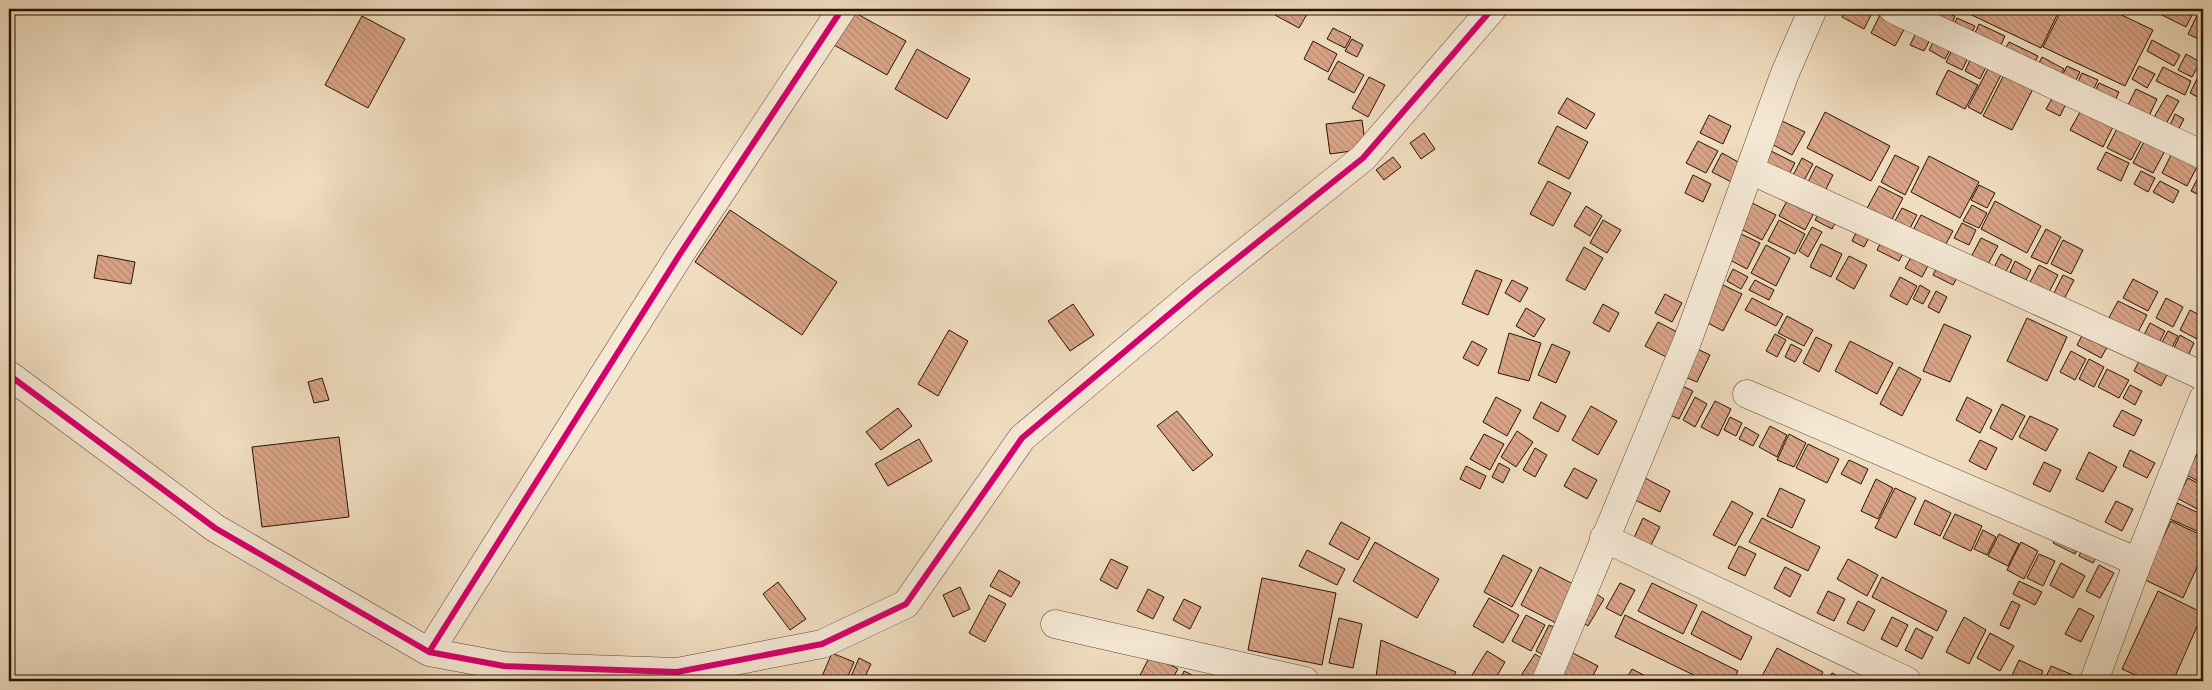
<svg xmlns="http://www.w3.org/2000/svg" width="2212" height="690" viewBox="0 0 2212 690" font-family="Cardo,serif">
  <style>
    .building { fill: url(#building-back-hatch); stroke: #281402 }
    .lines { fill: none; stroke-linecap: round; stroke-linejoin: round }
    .minor-casing { stroke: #5a4631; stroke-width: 29 }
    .minor { stroke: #f5e8d5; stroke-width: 28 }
    .cycleway-casing { stroke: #f5e8d5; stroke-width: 9 }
    .cycleway { stroke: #d6006c; stroke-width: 6 }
  </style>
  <defs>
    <pattern id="building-back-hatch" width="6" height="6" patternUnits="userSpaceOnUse" patternTransform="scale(1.25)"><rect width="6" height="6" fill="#d9a487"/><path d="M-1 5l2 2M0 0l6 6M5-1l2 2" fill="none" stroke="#ba8c73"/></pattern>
  </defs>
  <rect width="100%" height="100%" fill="#f0dcbf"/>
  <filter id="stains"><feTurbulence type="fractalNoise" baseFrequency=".004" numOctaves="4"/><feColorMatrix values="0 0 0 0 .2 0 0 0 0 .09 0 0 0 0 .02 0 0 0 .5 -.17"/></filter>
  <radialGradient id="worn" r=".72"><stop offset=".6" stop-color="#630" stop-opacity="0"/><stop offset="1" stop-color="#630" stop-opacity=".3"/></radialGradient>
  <!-- building -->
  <path class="building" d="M1279 9H1310L1299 28 1275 15Z
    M1847 9H1874L1864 29 1842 17Z
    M1936 9 1955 16 1948 32 1929 23Z
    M1959 9H2060L2041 48Z
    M2062 9H2109L2153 30 2125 86 2043 47Z
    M2150 9H2195L2186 27Z
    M2200 9 2203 10V41L2188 34Z
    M852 11 906 41 887 75 834 45Z
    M1881 13 1906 26 1895 46 1871 33Z
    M362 16 405 39 368 108 325 85Z
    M1957 18 1975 26 1968 41 1950 33Z
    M1979 24 2005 36 1997 54 1971 42Z
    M1333 28 1351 37 1345 48 1327 39Z
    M1917 31 1931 38 1924 51 1910 45Z
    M1936 37 1952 46 1945 59 1929 50Z
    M1352 39 1363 45 1357 57 1345 51Z
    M2152 40 2180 55 2174 66 2147 51Z
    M1313 41 1337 54 1328 72 1304 59Z
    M2009 42 2038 56 2031 69 2002 55Z
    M1953 48 1969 56 1962 70 1946 62Z
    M917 49 970 79 947 119 895 89Z
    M2186 54 2200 62 2192 77 2178 70Z
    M1972 56 1988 63 1980 79 1965 71Z
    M2042 57 2064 69 2056 82 2035 71Z
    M1338 61 1364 75 1354 93 1328 79Z
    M1990 65 2003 71 1981 114 1968 107Z
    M2067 66 2080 72 2071 90 2058 84Z
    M2139 66 2155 74 2147 88 2132 79Z
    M2163 67 2191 81 2185 95 2156 81Z
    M2203 67V100L2190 93Z
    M2007 69 2036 83 2012 130 1983 116Z
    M1948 70 1978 85 1965 109 1936 94Z
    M2082 73 2098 80 2089 99 2073 92Z
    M1369 77 1385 85 1368 117 1352 108Z
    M2099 83 2119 92 2111 109 2091 99Z
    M2136 89 2157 99 2147 120 2126 109Z
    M2054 95 2067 102 2060 116 2046 109Z
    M2167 95 2179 101 2162 131 2150 124Z
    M1567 98 1595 114 1586 129 1558 113Z
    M2083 107 2115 123 2103 147 2070 130Z
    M1825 112 1890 146 1871 181 1807 148Z
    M2175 114 2184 119 2175 136 2167 132Z
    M1709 115 1731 126 1723 144 1700 133Z
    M1778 119 1805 132 1792 155 1766 141Z
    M1362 120 1366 149 1330 154 1326 124Z
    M2120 123 2144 136 2131 160 2107 148Z
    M1557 126 1588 142 1569 179 1538 163Z
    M1424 133 1435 149 1421 159 1410 143Z
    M2147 136 2167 147 2153 173 2133 163Z
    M1698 141 1718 151 1706 173 1686 163Z
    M1767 149 1795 163 1785 182 1757 167Z
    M2173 151 2198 165 2187 186 2162 173Z
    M2106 152 2129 163 2121 181 2097 169Z
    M1722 153 1749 168 1739 186 1712 172Z
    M1895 155 1919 167 1905 195 1881 182Z
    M1929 156 1979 182 1960 218 1911 192Z
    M1393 157 1401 167 1384 180 1376 170Z
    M1802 158 1813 164 1800 188 1789 183Z
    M1816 166 1833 175 1822 197 1805 188Z
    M2203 168V197L2191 191Z
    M2141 171 2155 178 2148 192 2134 184Z
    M1693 175 1711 184 1703 202 1685 193Z
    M1548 181 1571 193 1553 226 1530 214Z
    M2160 181 2179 191 2173 203 2153 192Z
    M1979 185 1995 193 1987 208 1971 200Z
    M1879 186 1903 198 1889 225 1865 212Z
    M1790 195 1816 209 1805 230 1779 216Z
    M1995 201 2041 226 2027 253 1981 229Z
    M1752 203 1776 215 1762 240 1739 228Z
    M1972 205 1987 213 1979 228 1963 221Z
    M1586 206 1602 216 1590 236 1574 226Z
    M1822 207 1839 216 1832 229 1815 220Z
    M1902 208 1917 215 1906 236 1891 228Z
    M730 210 837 282 802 335 695 262Z
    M1921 215 1953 231 1942 251 1911 234Z
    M1603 220 1621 230 1607 253 1590 243Z
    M1779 220 1805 234 1795 254 1768 241Z
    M1962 223 1976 230 1969 245 1954 238Z
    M1860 224 1873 230 1864 247 1852 241Z
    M1812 227 1822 232 1808 257 1799 251Z
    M2046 229 2061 237 2047 264 2031 257Z
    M1739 233 1760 243 1747 269 1726 258Z
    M1884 236 1906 248 1899 261 1877 250Z
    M1981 238 1998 246 1987 266 1971 257Z
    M2063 240 2083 250 2071 274 2051 264Z
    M1821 244 1842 254 1831 277 1810 267Z
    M1766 245 1790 258 1776 286 1751 273Z
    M1584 247 1603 258 1585 290 1566 280Z
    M1915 250 1932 258 1922 277 1905 268Z
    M2001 254 2012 260 2002 279 1991 273Z
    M98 255 135 262 131 284 94 278Z
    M1849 256 1867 265 1854 289 1836 279Z
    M1940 261 1960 272 1953 285 1933 275Z
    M2015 261 2031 270 2026 280 2010 272Z
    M2039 265 2058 275 2048 294 2029 284Z
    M1733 269 1748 277 1741 289 1727 281Z
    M1476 270 1502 280 1488 315 1462 304Z
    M2063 275 2074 280 2063 301 2053 295Z
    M1900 277 1917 286 1907 305 1890 296Z
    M2133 279 2158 292 2148 311 2123 298Z
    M1512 280 1528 288 1520 302 1505 293Z
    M1755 280 1774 290 1769 300 1749 290Z
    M1723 285 1742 294 1723 331 1704 321Z
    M1920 285 1930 291 1923 304 1913 299Z
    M1936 291 1947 297 1939 313 1928 307Z
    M1665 294 1682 303 1672 322 1655 313Z
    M1752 298 1783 314 1776 326 1745 310Z
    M2166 298 2183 307 2173 327 2156 318Z
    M2118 301 2147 315 2134 340 2105 325Z
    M1073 304 1094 335 1070 351 1048 321Z
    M1603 304 1619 313 1609 332 1593 323Z
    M1526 308 1545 319 1534 337 1516 326Z
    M2190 310 2203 317V331L2199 340 2180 330Z
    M1787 316 1813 330 1804 346 1778 333Z
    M2027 318 2067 337 2047 381 2007 361Z
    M1658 322 1679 333 1666 357 1645 346Z
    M2150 323 2165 331 2156 349 2141 341Z
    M1944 324 1971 336 1950 382 1923 371Z
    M949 330 968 341 938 396 918 384Z
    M2085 330 2110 342 2101 358 2077 345Z
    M2168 331 2178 336 2169 353 2159 348Z
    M1509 333 1541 343 1529 381 1498 373Z
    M1775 334 1786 340 1777 357 1766 351Z
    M2180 335 2194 343 2187 358 2173 350Z
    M1816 337 1832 345 1819 372 1803 363Z
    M1472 341 1487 349 1478 366 1463 358Z
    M1850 341 1893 363 1877 394 1835 371Z
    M1552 344 1570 352 1556 383 1538 375Z
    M1791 344 1802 350 1795 362 1785 357Z
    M1691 346 1710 355 1697 382 1678 374Z
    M2071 351 2086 359 2075 380 2060 372Z
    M2142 355 2170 369 2161 386 2134 371Z
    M2089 359 2104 367 2094 387 2079 379Z
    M1899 367 1921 379 1902 416 1880 404Z
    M2107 369 2129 380 2119 398 2098 387Z
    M322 378 329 400 314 403 308 382Z
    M1676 383 1693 391 1679 419 1663 412Z
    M2130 385 2142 391 2135 405 2123 398Z
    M1496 397 1521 410 1507 436 1483 422Z
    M1695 397 1707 404 1695 427 1683 420Z
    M1967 397 1992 410 1980 433 1956 420Z
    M1715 401 1731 409 1718 436 1701 427Z
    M1541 402 1566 416 1558 432 1533 418Z
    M2002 404 2025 416 2012 440 1990 428Z
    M1591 406 1617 421 1598 455 1572 440Z
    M898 408 912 426 881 450 866 432Z
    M2122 410 2142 420 2134 436 2113 426Z
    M1177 411 1213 455 1193 471 1157 426Z
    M2030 416 2058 429 2046 451 2019 437Z
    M1730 417 1742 423 1736 436 1724 430Z
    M1770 426 1787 435 1777 457 1759 447Z
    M1745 427 1759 435 1753 446 1739 439Z
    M1517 431 1533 442 1516 467 1501 457Z
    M1484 434 1504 444 1490 470 1470 459Z
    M1789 434 1806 443 1794 467 1777 460Z
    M339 437 349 517 262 527 252 447Z
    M919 439 932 461 888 486 875 464Z
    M1980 440 1997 448 1986 470 1969 461Z
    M1808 444 1839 459 1827 483 1796 468Z
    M1535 448 1547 455 1535 477 1523 470Z
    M2130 450 2155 463 2147 478 2123 466Z
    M2089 452 2117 467 2103 492 2076 479Z
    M2198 453 2203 456V484L2185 474Z
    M1849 460 1868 469 1861 484 1841 474Z
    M2044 462 2061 470 2050 492 2033 484Z
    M1499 463 1510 469 1503 483 1492 477Z
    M1466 466 1486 476 1480 489 1460 479Z
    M1574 468 1597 480 1587 499 1564 486Z
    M1645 478 1670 491 1660 512 1635 500Z
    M2188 478 2203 486V502L2199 510 2177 498Z
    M1876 479 1893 488 1878 519 1861 511Z
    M1780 488 1805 500 1792 528 1767 516Z
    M1895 488 1916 498 1896 538 1875 528Z
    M1925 500 1951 513 1940 536 1914 524Z
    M1732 501 1753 513 1735 546 1713 535Z
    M2116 501 2133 509 2122 531 2105 522Z
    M2177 503 2203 515V522L2199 532 2170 519Z
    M1955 514 1982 526 1971 551 1943 538Z
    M1643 518 1660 527 1649 549 1633 540Z
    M1762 518 1820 547 1808 571 1749 542Z
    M2171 521 2203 536V554L2183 598 2143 579Z
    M1341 522 1370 538 1358 560 1329 544Z
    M1983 530 1996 537 1987 555 1974 549Z
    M2060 530 2082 541 2075 554 2053 543Z
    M1999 534 2019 544 2008 566 1988 556Z
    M1375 542 1439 579 1417 618 1353 581Z
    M2021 542 2038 551 2024 579 2007 570Z
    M2085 544 2099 551 2093 563 2079 556Z
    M1739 546 1756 554 1745 576 1728 568Z
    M1307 550 1345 569 1337 585 1299 566Z
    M2039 554 2055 561 2043 586 2027 578Z
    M1503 555 1532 570 1512 607 1484 592Z
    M1111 559 1128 567 1117 589 1100 580Z
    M1848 559 1878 575 1867 596 1837 579Z
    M2061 563 2085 576 2073 598 2050 585Z
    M2099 565 2114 573 2100 598 2086 591Z
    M1540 567 1579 587 1560 625 1521 605Z
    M1785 567 1801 575 1790 597 1774 588Z
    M999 570 1020 582 1011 597 990 586Z
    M1882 577 1947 611 1937 631 1872 597Z
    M1262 578 1336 593 1322 665 1248 650Z
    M2019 581 2042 592 2035 605 2013 594Z
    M778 582 806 619 790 630 763 594Z
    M1620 583 1635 590 1621 616 1606 608Z
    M1652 583 1697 605 1683 634 1638 611Z
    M960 587 970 609 953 617 943 595Z
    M1148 589 1164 597 1153 619 1137 611Z
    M1592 591 1604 599 1588 626 1575 618Z
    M1828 591 1845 599 1834 621 1817 613Z
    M2158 591 2203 613 2173 681H2149L2122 669Z
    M989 595 1006 604 985 642 969 633Z
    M1489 598 1519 615 1503 643 1473 626Z
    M1184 599 1201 607 1190 629 1173 620Z
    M1858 601 1875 610 1864 631 1847 623Z
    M2012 601 2020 605 2009 629 2000 625Z
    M2079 608 2094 616 2081 642 2065 634Z
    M1702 611 1752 637 1741 660 1691 634Z
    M1526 615 1545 625 1531 651 1512 641Z
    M1625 615 1738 671 1733 681H1706L1615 637Z
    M1892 617 1908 625 1897 647 1881 639Z
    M1964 617 1986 630 1969 664 1946 652Z
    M1339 618 1362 624 1353 668 1329 663Z
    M1549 625 1565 632 1552 659 1536 651Z
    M1916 628 1933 637 1922 659 1905 650Z
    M1990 633 2014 646 2000 671 1977 658Z
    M1381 640 1456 672 1451 681H1386L1376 677Z
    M1777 648 1823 672 1818 681H1771L1762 676Z
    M1487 651 1505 662 1494 681H1483L1472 675Z
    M1569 651 1598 666 1590 681H1553Z
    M832 653 854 662 846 681H820Z
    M1151 654 1178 669 1171 681H1137Z
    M1535 654 1549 663 1533 681 1522 674Z
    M859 658 871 664 863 681H849Z
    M2019 660 2043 671 2039 681 2010 680Z
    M2051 666 2073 675 2070 681H2044Z
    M1632 669 1655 681H1625Z
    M1184 671 1204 681H1179Z
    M1832 673 1847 681H1827Z"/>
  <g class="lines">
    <!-- minor casing -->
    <g class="minor-casing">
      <path id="minor" d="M1893 9 2203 155
        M1750 170 2203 376
        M9 375 215 528 429 652 504 666 677 672 822 644 906 604 1022 438 1199 289 1363 158 1492 9
        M1747 394 2138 562
        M1604 538 1907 681
        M1055 624 1305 681
        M429 652 680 254 842 9
        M1546 681 1687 342 1785 73 1813 9
        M2094 681 2138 562 2203 399"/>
    </g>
    <!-- minor -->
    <use href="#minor" class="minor"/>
    <!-- cycleway casing -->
    <g class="cycleway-casing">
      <path id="cycleway" d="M9 375 215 528 429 652 504 666 677 672 822 644 906 604 1022 438 1199 289 1363 158 1492 9
        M429 652 680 254 842 9"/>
    </g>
    <!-- cycleway -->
    <use href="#cycleway" class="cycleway"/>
  </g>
  <!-- margin -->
  <rect width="2212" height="690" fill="none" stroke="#f0dcbf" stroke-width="30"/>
  <rect x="10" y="10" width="2192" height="670" fill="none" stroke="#281402" stroke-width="2.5"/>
  <rect x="15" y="15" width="2182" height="660" fill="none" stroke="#281402"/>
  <rect width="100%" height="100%" filter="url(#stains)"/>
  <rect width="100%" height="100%" fill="url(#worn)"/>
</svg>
